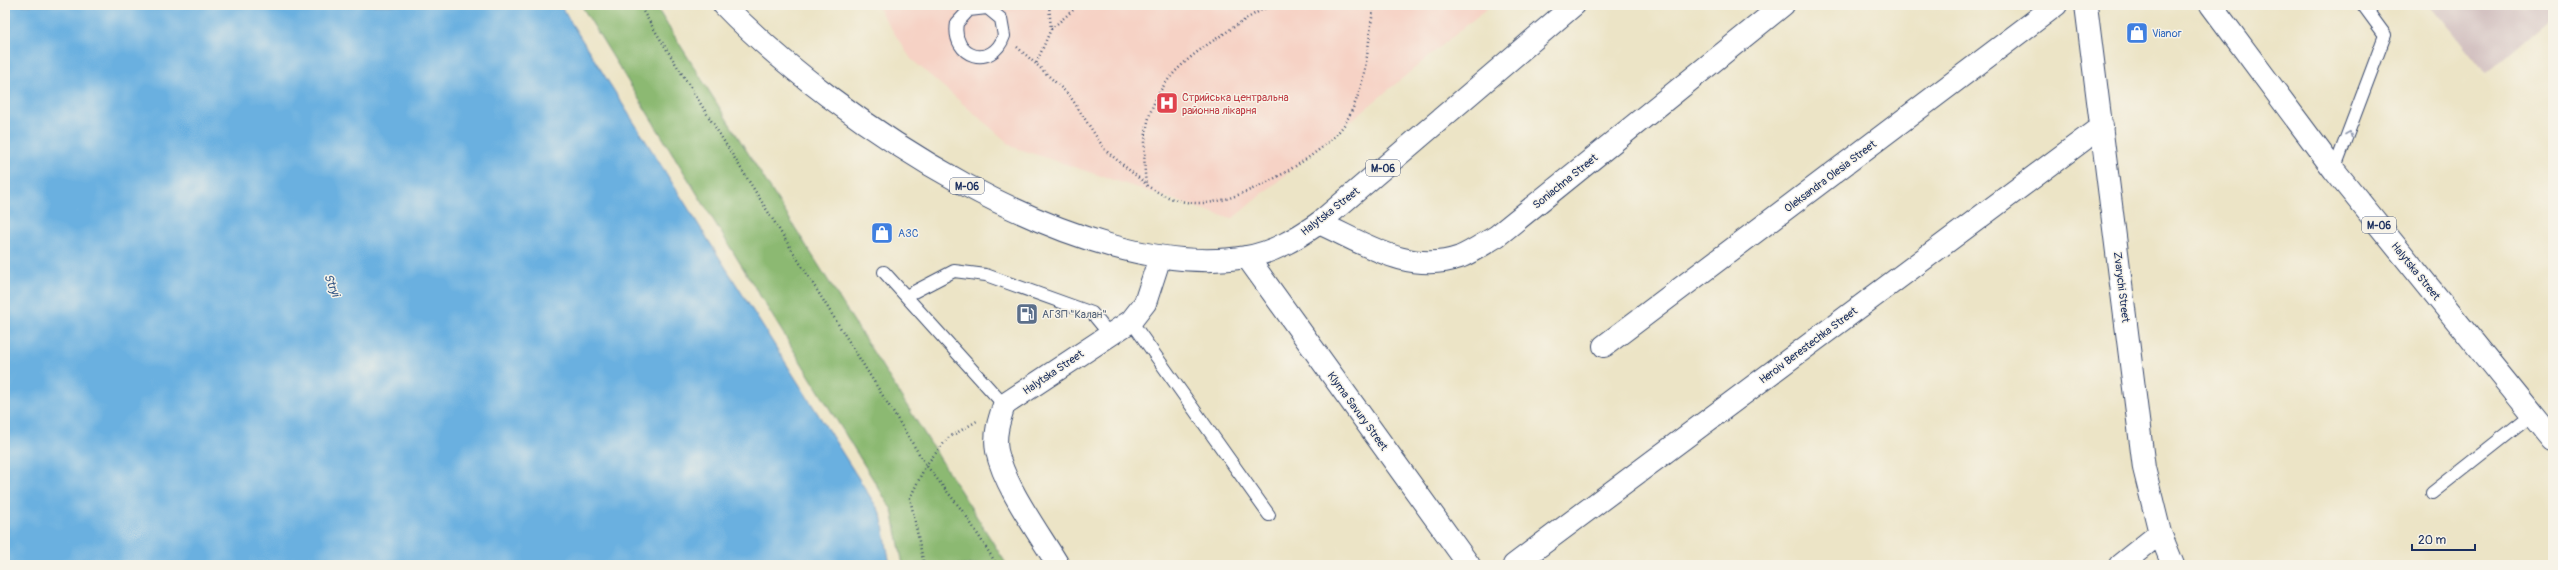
<svg xmlns="http://www.w3.org/2000/svg" width="2558" height="570" viewBox="0 0 2558 570" font-family="Pangolin,sans-serif">
  <style>
    .built { fill: #f6d2c5 }
    .industrial { fill: #d1bfbf }
    .forest { fill: #8cb972; stroke: #547468 }
    .water { fill: #6ab0e0; stroke: #42709f }
    .lines { fill: none; stroke-linecap: round; stroke-linejoin: round }
    .lane-casing { stroke: #3a4a6e; stroke-width: 14 }
    .street-casing { stroke: #3a4a6e; stroke-width: 24 }
    .highway-casing { stroke: #3a4a6e; stroke-width: 24 }
    .path { stroke: #3a4a6e; stroke-width: 2.5; stroke-dasharray: 1 3; stroke-linecap: butt }
    .lane { stroke: #fff; stroke-width: 12 }
    .street { stroke: #fff; stroke-width: 22 }
    .highway { stroke: #fff; stroke-width: 22 }
    .oneway { stroke: #8d97ae }
    .labels { text-anchor: middle; stroke-width: 3; stroke-linejoin: round; paint-order: stroke }
    .shield { fill: #f7f3e8; stroke: #5d6a87; stroke-width: 1 }
    .shield-label { font-size: 10px; font-weight: bold; fill: #1b2f5e }
    .shop-label { font-size: 11px; fill: #366cbe; stroke: #f7f3e8; text-anchor: start }
    .health-label { font-size: 11px; fill: #be3a42; stroke: #f7f3e8; text-anchor: start }
    .street-label { font-size: 11px; fill: #1b2f5e; stroke: #f7f3e8 }
    .service-label { font-size: 11px; fill: #4e5e75; stroke: #f7f3e8; text-anchor: start }
    .water-label { font-size: 12px; font-style: italic; fill: #335685; stroke: #f7f3e8 }
  </style>
  <rect width="100%" height="100%" fill="#f7f3e8"/>
  <filter id="ink" filterUnits="userSpaceOnUse"><feTurbulence type="fractalNoise" baseFrequency=".025" numOctaves="2"/><feDisplacementMap in="SourceGraphic" scale="8" xChannelSelector="R" yChannelSelector="G"/><feConvolveMatrix kernelMatrix="1 2 1 2 8 2 1 2 1" color-interpolation-filters="sRGB"/></filter>
  <filter id="wash" filterUnits="userSpaceOnUse"><feTurbulence type="fractalNoise" baseFrequency=".012" numOctaves="4" result="noise"/><feDisplacementMap in="SourceGraphic" scale="16" xChannelSelector="R" yChannelSelector="G"/><feGaussianBlur stdDeviation="0.9" result="paint"/><feColorMatrix in="noise" values="0 0 0 0 0 0 0 0 0 0 0 0 0 0 0 0 0 1.4 0 .05"/><feComposite in="paint" operator="in"/></filter>
  <g filter="url(#wash)">
    <rect width="100%" height="100%" fill="#ece4c6"/>
    <!-- built -->
    <path class="built" d="M876 5H1491L1232 219 1013 147 911 59Z"/>
    <!-- industrial -->
    <path class="industrial" d="M2430 5H2553V16L2486 74Z"/>
    <!-- forest -->
    <path class="forest" d="M581 5H655L1007 565H903L892 510Z"/>
    <!-- water -->
    <path class="water" d="M5 5H560L881 514 890 565H5Z"/>
  </g>
  <g filter="url(#ink)">
    <g class="lines">
      <!-- lane casing -->
      <g class="lane-casing">
        <path id="lane" d="M984 5 1001 19 1004 36C992 70 951 58 957 23L969 10 987 8
          M2334 170 2385 35 2363 5
          M884 272 1004 405
          M906 296 954 271 986 275 1092 313 1110 335
          M1131 321 1269 515
          M2432 493 2532 414"/>
      </g>
      <!-- street casing -->
      <g class="street-casing">
        <path id="street" d="M2086 5 2144 468 2160 533 2173 565
          M1319 223C1364 243 1409 275 1460 257 1472 252 1485 243 1497 236L1783 5
          M1247 257 1469 565
          M1604 346 2056 5
          M1058 565C1039 533 1004 486 997 451 994 435 999 420 1004 405L1131 321 1145 303 1160 257
          M1514 565 2102 126
          M2120 565 2160 533"/>
      </g>
      <!-- highway casing -->
      <g class="highway-casing">
        <path id="highway" d="M724 5C834 119 1081 285 1246 257 1273 253 1297 238 1319 223L1574 5
          M2211 5 2334 170 2553 440"/>
      </g>
      <!-- path -->
      <path class="path" d="M639 5 926 465 965 514 997 565
        M1049 5 1051 29 1036 64 1070 96 1105 150 1146 184
        M1272 5C1256 12 1240 23 1225 33 1160 74 1138 106 1146 185 1164 197 1181 204 1203 203 1240 203 1330 153 1347 120 1368 82 1367 46 1374 5
        M1051 29 1079 5
        M1017 47 1036 64
        M924 565 910 498 926 465 948 438 977 421"/>
      <!-- lane -->
      <use href="#lane" class="lane"/>
      <!-- street -->
      <use href="#street" class="street"/>
      <!-- highway -->
      <use href="#highway" class="highway"/>
    </g>
    <!-- one-way arrows -->
    <defs><path id="oneway-chevron" d="M-2-3.5L2.5 0L-2 3.5" fill="none" stroke-width="1.6" stroke-linecap="round" stroke-linejoin="round"/></defs>
    <use class="oneway" href="#oneway-chevron" transform="translate(2349 134) rotate(-68)"/>
  </g>
  <!-- icons -->
  <defs>
    <g id="shop-square" transform="scale(1.15)"><rect x="-9" y="-9" width="18" height="18" rx="4" fill="#3f7fe0" stroke="#f7f3e8"/><path d="M-5-2.5h2.3a2.7 3.5 0 0 1 5.4 0H5L5.5 6h-11ZM-1.5-2.5h3a1.5 2.3 0 0 0-3 0Z" fill="#fff"/></g>
    <g id="hospital-square" transform="scale(1.15)"><rect x="-9" y="-9" width="18" height="18" rx="4" fill="#e0444e" stroke="#f7f3e8"/><path d="M-5-5h3v3.5h4V-5h3V5h-3V1.5h-4V5h-3Z" fill="#fff"/></g>
    <g id="fuel-square" transform="scale(1.15)"><rect x="-9" y="-9" width="18" height="18" rx="4" fill="#5c6f8a" stroke="#f7f3e8"/><path d="M-5.5-6h7V0h2V4h1.3V-2.5L3-4.5l.8-.8L6-3V5H2.5V1h-1V6h-7ZM-4.2-4.7v3.2H.2V-4.7Z" fill="#fff"/></g>
  </defs>
  <g fill-rule="evenodd">
    <use href="#shop-square" x="2137" y="33"/>
    <use href="#hospital-square" x="1167" y="103"/>
    <use href="#shop-square" x="882" y="233"/>
    <use href="#fuel-square" x="1027" y="314"/>
  </g>
  <g class="labels">
    <!-- shield labels -->
    <g class="shield">
      <rect x="1366" y="160" width="34" height="16" rx="3"/>
      <rect x="950" y="178" width="34" height="16" rx="3"/>
      <rect x="2362" y="217" width="34" height="16" rx="3"/>
    </g>
    <g class="shield-label">
      <text x="1383" y="172">М-06</text>
      <text x="967" y="190">М-06</text>
      <text x="2379" y="229">М-06</text>
    </g>
    <!-- shop labels -->
    <g class="shop-label">
      <text x="2152" y="37">Vianor</text>
      <text x="898" y="237">АЗС</text>
    </g>
    <!-- health labels -->
    <g class="health-label">
      <text x="1182" y="101">Стрийська центральна<tspan x="1182" dy="13">районна лікарня</tspan></text>
    </g>
    <!-- street labels -->
    <g class="street-label">
      <text transform="translate(1830 176) rotate(-37)" y="4">Oleksandra Olesia Street</text>
      <text transform="translate(1565 181) rotate(-39)" y="4">Soniachna Street</text>
      <text transform="translate(1330 211) rotate(-38)" y="4">Halytska Street</text>
      <text transform="translate(2416 271) rotate(51)" y="4">Halytska Street</text>
      <text transform="translate(2122 287) rotate(83)" y="4">Zvarychi Street</text>
      <text transform="translate(1808 345) rotate(-37)" y="4">Heroiv Berestechka Street</text>
      <text transform="translate(1053 372) rotate(-34)" y="4">Halytska Street</text>
      <text transform="translate(1358 411) rotate(54)" y="4">Klyma Savury Street</text>
    </g>
    <!-- service labels -->
    <g class="service-label">
      <text x="1042" y="318">АГЗП "Калан"</text>
    </g>
    <!-- water labels -->
    <g class="water-label">
      <text transform="translate(332 285) rotate(68)" y="4">Stryi</text>
    </g>
  </g>
  <!-- margin -->
  <rect width="2558" height="570" fill="none" stroke="#f7f3e8" stroke-width="20"/>
  <!-- scale -->
  <path d="M2412 544v6h63v-6" fill="none" stroke="#1b2f5e" stroke-width="2"/>
  <text x="2418" y="544" font-size="12" fill="#1b2f5e" stroke="#f7f3e8" stroke-width="3" paint-order="stroke">20 m</text>
</svg>
